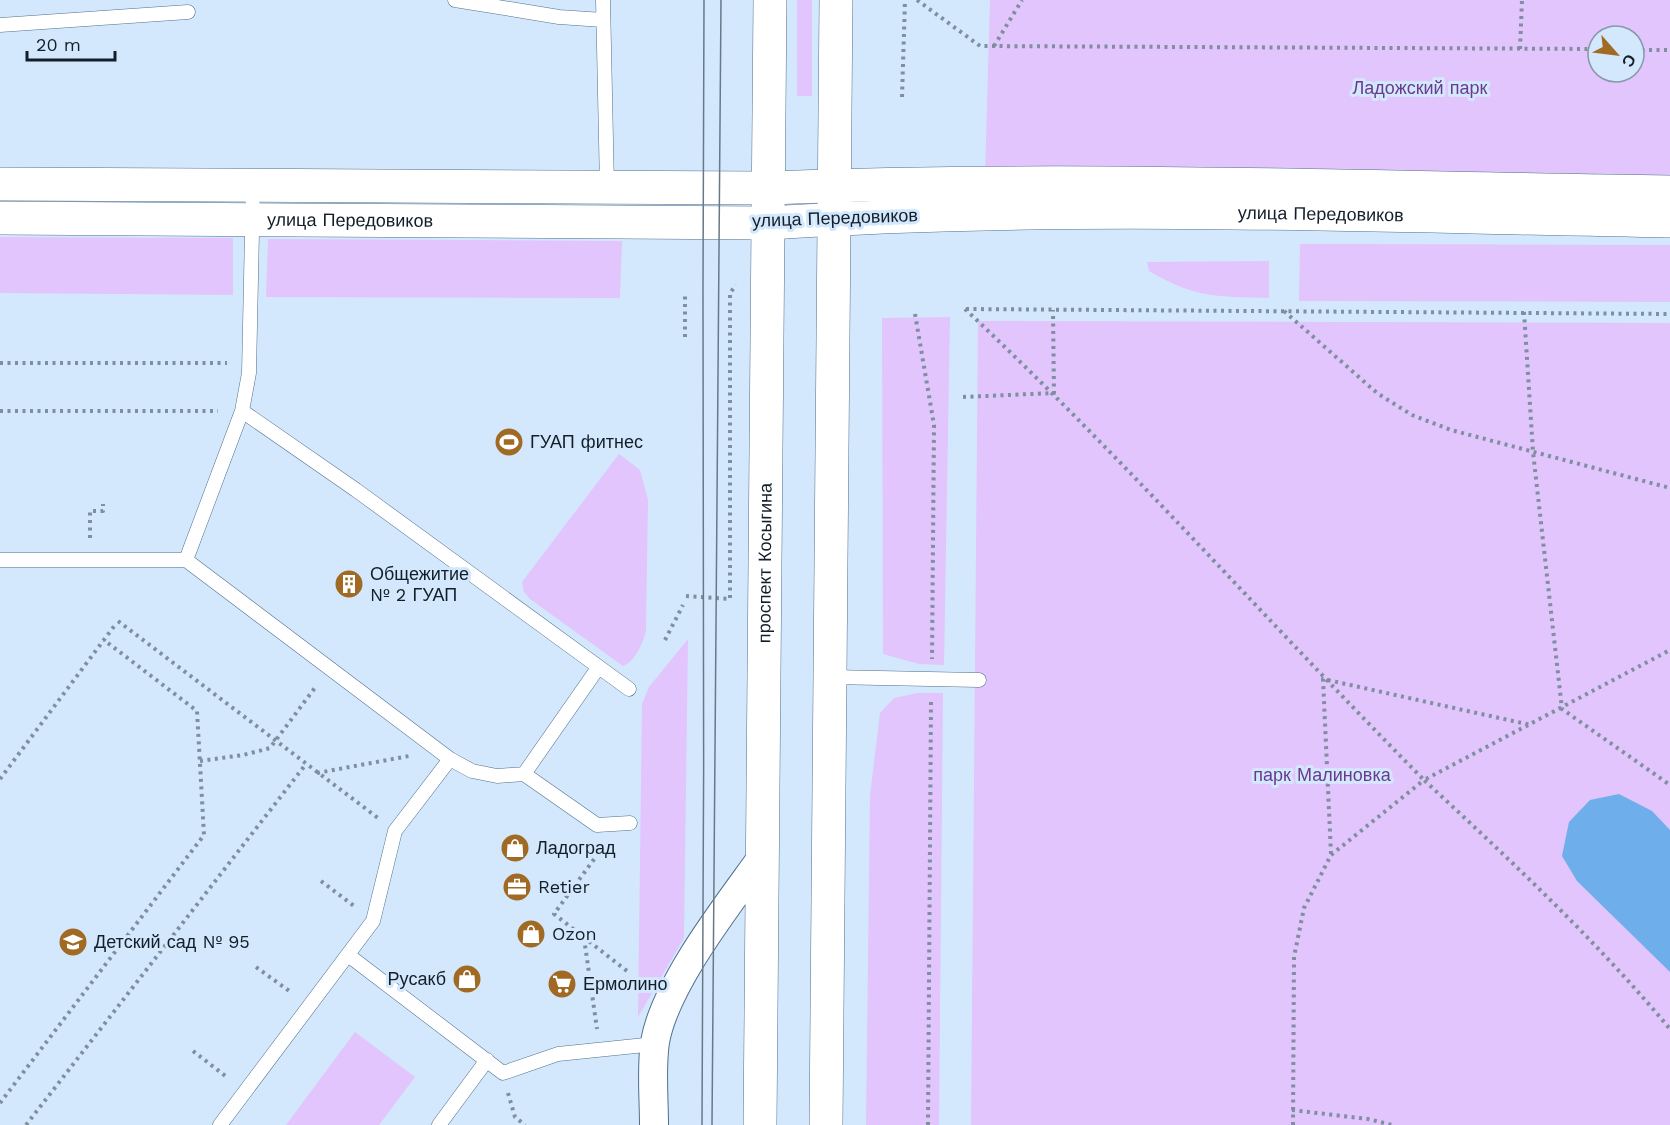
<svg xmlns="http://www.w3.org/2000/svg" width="1670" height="1125" viewBox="0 0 1670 1125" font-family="'Work Sans',sans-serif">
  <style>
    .green { fill: #e1c5fc; fill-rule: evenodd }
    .water { fill: #6eaeea }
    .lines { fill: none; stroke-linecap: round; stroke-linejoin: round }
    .service-casing { stroke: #506f8c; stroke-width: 15 }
    .minor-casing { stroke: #506f8c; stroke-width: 30 }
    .tertiary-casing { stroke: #506f8c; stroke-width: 34 }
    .secondary-casing { stroke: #506f8c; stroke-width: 34 }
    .primary-casing { stroke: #506f8c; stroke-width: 34 }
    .path { stroke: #7e8f9f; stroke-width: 4; stroke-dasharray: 3 4.5; stroke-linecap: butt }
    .service { stroke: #fff; stroke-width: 14 }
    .minor { stroke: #fff; stroke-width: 28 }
    .tertiary { stroke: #fff; stroke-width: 33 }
    .secondary { stroke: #fff; stroke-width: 33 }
    .primary { stroke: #fff; stroke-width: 33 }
    .tram { stroke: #687888; stroke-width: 1.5 }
    .labels { text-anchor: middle; stroke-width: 6; stroke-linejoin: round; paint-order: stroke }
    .park-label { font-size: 18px; fill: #6b3a8f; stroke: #d4e8fd }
    .street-label { font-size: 18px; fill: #121f2a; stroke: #d4e8fd }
    .poi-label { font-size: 18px; fill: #121f2a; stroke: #d4e8fd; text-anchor: start }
  </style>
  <rect width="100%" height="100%" fill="#d4e8fd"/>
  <!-- green -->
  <path class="green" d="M797 0H812V96H797Z
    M990 0H1670V178L985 175ZM1598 36H1634V72H1598Z
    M0 237 233 238V295L0 293Z
    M268 239 622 241 620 298 266 297Z
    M1300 244 1670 245V302L1299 301Z
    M1269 261V298C1216 296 1197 299 1149 271L1147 262Z
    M950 317 944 665 919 664 883 654 882 318Z
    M978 321 1670 323V1125H971Z
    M619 454 640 470 648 500 646 631C643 643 635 662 623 666L530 599 524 592 522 582Z
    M688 639 684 938 638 1017 642 704 649 687Z
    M918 693H943L939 1125H866L870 795 880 713 894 698Z
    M355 1032 415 1077 379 1125H286Z"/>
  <!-- water -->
  <path class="water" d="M1619 794 1652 811 1670 830V972L1577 881 1562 856 1569 822 1590 800Z"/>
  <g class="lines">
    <!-- service casing -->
    <g class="service-casing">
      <path id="service" d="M455 0 559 17 603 20
        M603 0 607 187
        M0 25 188 12
        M242 411 356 490 629 689
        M0 560H186L450 759 472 771 497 776 524 774 597 825 630 823
        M186 560 242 411 249 373 253 185
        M830 677 979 680
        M524 774 598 668
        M348 955 503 1073 558 1054 655 1044
        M220 1125 373 921 395 831 450 759
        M439 1125 487 1060"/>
    </g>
    <!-- minor casing -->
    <g class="minor-casing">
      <path id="minor" d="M654 1125C654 1098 651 1068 655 1042 665 984 728 905 763 856"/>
    </g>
    <!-- tertiary casing -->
    <g class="tertiary-casing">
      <g id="tertiary">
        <path d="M0 184 769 188"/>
        <path id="s1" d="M0 218 769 223"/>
      </g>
    </g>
    <!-- secondary casing -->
    <g class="secondary-casing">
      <g id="secondary">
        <path d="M769 188C1069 176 1370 188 1670 192"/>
        <path id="s2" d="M769 223C1069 203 1370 216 1670 221"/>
      </g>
    </g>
    <!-- primary casing -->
    <g class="primary-casing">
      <g id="primary">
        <path id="s3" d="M760 1125 770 0"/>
        <path d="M826 1125 836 0"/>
      </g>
    </g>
    <!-- path -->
    <path class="path" d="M917 0 980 46 1598 49
      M994 46 1022 0
      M1520 49 1522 0
      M1634 50H1670
      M902 97 905 0
      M965 309C1125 459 1269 624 1424 780L1670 650
      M966 309 1670 314
      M1284 311 1377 393 1412 415 1451 430 1670 488
      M1524 312 1533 452 1562 709 1670 785
      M915 314 934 425 932 659
      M685 337V293
      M0 363H227
      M963 397 1054 393 1053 310
      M0 411H218
      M90 538V511H103V504
      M686 596 730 599V293L736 285
      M118 621 378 818
      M665 640 683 605
      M200 761 243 755 270 748 317 685
      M317 773 409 756
      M0 779 115 625
      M603 847 554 914 627 971
      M1331 854 1323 679 1531 725
      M321 881 354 906
      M584 938 597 1029
      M256 967 292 993
      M193 1051 228 1078
      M508 1093 515 1117 525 1125
      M0 1103 204 835 197 711 104 640
      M1292 1110 1368 1119 1392 1125
      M26 1125 306 764
      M928 1125 931 700
      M1293 1125 1294 957 1304 908 1331 855 1424 780C1510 860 1595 939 1670 1029"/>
    <!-- service -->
    <use href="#service" class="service"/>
    <!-- minor -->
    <use href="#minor" class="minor"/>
    <!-- tertiary -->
    <use href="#tertiary" class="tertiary"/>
    <!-- secondary -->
    <use href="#secondary" class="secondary"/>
    <!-- primary -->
    <use href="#primary" class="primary"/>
    <!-- tram -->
    <path class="tram" d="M702 1125C706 750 701 375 704 0
      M712 1125 721 0"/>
  </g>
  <!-- icons -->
  <defs>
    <g id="stadium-disc" transform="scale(1.5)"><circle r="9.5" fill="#a06924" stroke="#d4e8fd"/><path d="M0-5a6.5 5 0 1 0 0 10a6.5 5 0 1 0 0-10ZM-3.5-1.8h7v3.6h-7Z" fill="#fff"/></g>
    <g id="building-disc" transform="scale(1.5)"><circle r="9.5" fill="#a06924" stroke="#d4e8fd"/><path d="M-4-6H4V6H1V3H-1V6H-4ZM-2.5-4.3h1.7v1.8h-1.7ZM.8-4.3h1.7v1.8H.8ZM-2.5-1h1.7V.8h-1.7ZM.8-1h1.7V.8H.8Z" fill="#fff"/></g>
    <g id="shop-disc" transform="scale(1.5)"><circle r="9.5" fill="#a06924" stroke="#d4e8fd"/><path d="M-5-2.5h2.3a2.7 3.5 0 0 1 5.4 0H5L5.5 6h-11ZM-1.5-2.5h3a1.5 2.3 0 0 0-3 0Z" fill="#fff"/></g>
    <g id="office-disc" transform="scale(1.5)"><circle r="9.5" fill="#a06924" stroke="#d4e8fd"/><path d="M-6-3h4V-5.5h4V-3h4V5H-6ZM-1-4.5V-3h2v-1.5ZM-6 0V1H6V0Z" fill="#fff"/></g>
    <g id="school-disc" transform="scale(1.5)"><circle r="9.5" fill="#a06924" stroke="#d4e8fd"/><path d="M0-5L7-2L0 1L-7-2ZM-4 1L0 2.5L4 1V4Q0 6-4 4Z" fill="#fff"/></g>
    <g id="supermarket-disc" transform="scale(1.5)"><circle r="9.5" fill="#a06924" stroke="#d4e8fd"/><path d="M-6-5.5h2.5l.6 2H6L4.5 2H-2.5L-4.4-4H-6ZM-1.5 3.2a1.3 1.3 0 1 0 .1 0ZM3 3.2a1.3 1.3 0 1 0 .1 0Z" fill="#fff"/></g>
  </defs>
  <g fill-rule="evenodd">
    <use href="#stadium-disc" x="509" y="442"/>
    <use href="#building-disc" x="349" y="584"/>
    <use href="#shop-disc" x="515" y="848"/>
    <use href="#office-disc" x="517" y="887"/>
    <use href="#shop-disc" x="531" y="934"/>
    <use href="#school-disc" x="73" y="942"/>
    <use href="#shop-disc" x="467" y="979"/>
    <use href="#supermarket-disc" x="562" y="984"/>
  </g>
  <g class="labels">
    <!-- park labels -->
    <g class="park-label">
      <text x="1420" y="94">Ладожский парк</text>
      <text x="1322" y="781">парк Малиновка</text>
    </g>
    <!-- street labels -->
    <g class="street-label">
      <text dy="6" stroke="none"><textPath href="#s2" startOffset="552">улица Передовиков</textPath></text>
      <text transform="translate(835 218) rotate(-2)" y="6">улица Передовиков</text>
      <text dy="6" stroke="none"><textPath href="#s1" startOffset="350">улица Передовиков</textPath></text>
      <text dy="6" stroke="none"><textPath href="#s3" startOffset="562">проспект Косыгина</textPath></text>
    </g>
    <!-- poi labels -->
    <g class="poi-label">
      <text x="530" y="448">ГУАП фитнес</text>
      <text x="370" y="580">Общежитие<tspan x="370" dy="21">№ 2 ГУАП</tspan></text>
      <text x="536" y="854">Ладоград</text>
      <text x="538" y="893">Retier</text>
      <text x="552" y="940">Ozon</text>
      <text x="94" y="948">Детский сад № 95</text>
      <text x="446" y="985" text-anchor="end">Русакб</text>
      <text x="583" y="990">Ермолино</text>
    </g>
  </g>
  <!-- north arrow -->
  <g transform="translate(1616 54) rotate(118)"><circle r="28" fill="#d4e8fd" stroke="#8698a9" stroke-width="1.5"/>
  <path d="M0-4.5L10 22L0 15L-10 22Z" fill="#a06924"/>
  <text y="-9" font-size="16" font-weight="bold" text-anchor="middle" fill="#121f2a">С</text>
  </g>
  <!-- scale -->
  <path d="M27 51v9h88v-9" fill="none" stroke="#121f2a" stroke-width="3"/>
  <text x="36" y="51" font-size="18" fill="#121f2a" stroke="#d4e8fd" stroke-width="4.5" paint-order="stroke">20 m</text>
</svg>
